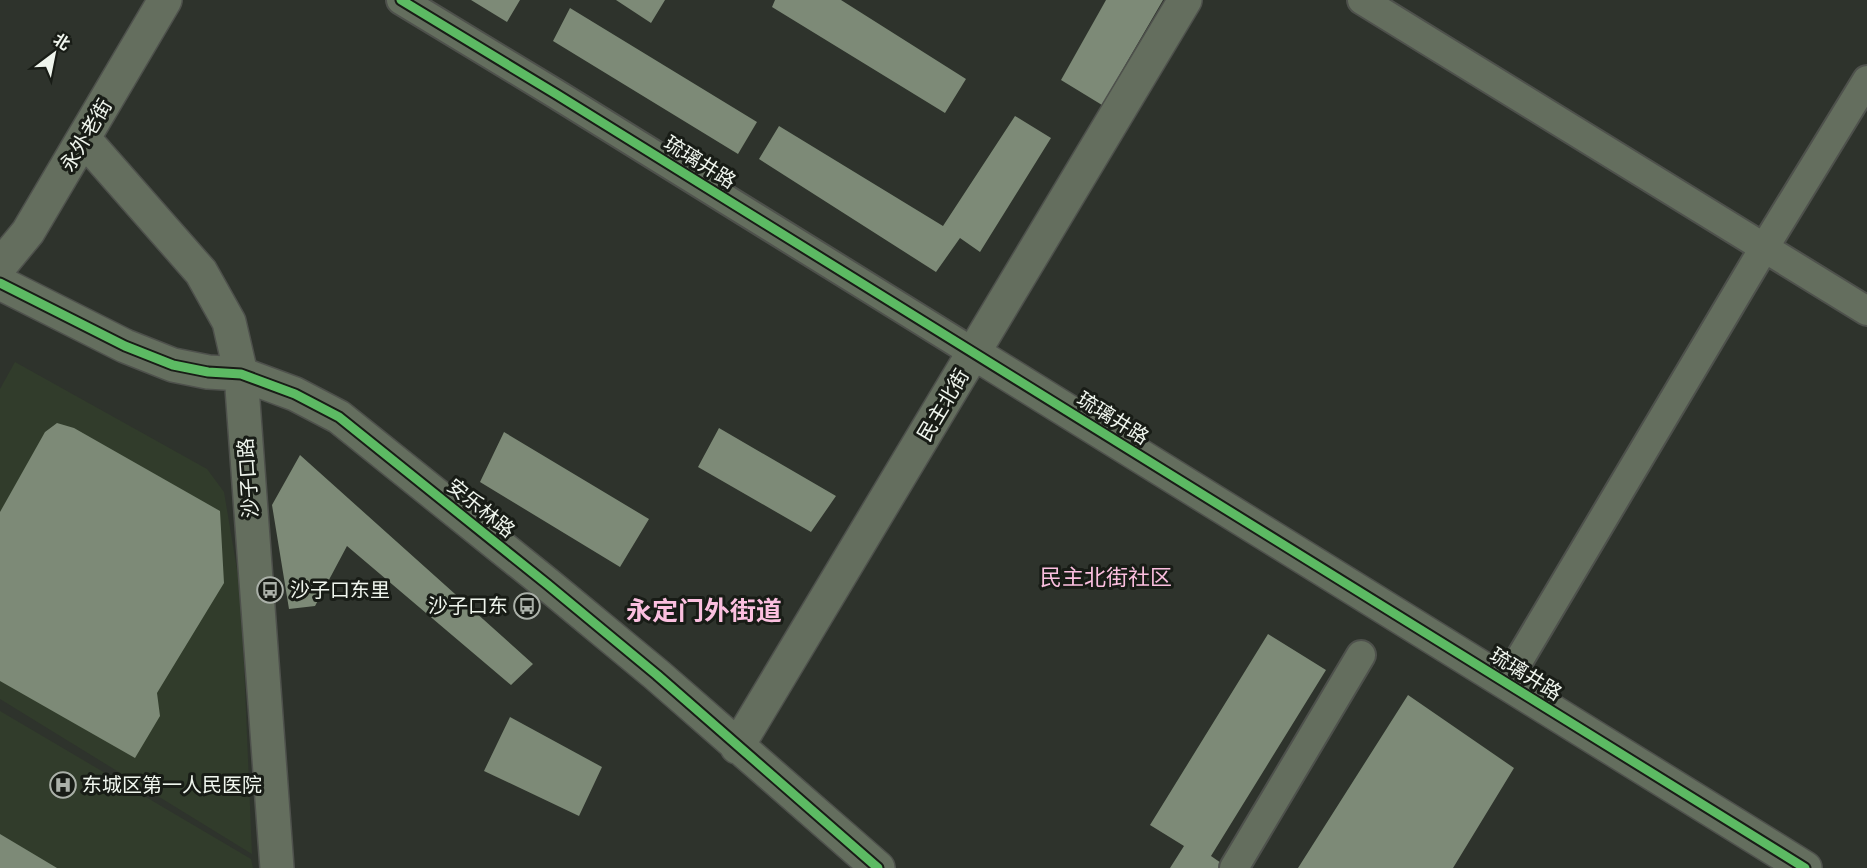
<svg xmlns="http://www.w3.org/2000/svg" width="1867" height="868" viewBox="0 0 1867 868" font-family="'Zilla Slab','Noto Sans SC',serif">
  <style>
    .built { fill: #313c2b }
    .building { fill: #7d8a77 }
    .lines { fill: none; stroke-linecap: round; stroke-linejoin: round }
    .minor-casing { stroke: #4e514c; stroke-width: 32 }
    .tertiary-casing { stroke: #4e514c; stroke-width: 36 }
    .minor { stroke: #646e5e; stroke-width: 28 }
    .tertiary { stroke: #646e5e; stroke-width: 33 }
    .cycleway-casing { stroke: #181c16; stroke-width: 13 }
    .cycleway { stroke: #5cba63; stroke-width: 9 }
    .labels { text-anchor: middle; stroke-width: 6; stroke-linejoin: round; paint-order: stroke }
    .street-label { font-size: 20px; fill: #eff5ed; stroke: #181c16 }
    .poi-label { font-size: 20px; fill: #eff5ed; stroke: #181c16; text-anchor: start }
    .quarter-label { font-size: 22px; fill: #fbbfdf; stroke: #181c16 }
    .district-label { font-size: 26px; font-weight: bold; fill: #fbbfdf; stroke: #181c16 }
  </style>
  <rect width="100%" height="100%" fill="#2e332c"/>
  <!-- built -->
  <path class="built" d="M15 362 207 469 224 492 241 593 252 854 0 699V389Z
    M0 711 251 859 253 868H0Z"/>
  <!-- building -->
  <path class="building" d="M471 0H520L507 22Z
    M616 0H665L651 23Z
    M775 0H841L966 79 945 113 772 7Z
    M1106 0H1163L1102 105 1061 80Z
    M570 8 757 122 738 154 553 41Z
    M1015 116 1051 138 980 252 960 238 936 272 759 159 779 126 943 226Z
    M57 423 74 428 220 511 224 583 157 693 160 716 135 758 0 681V512L45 432Z
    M719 428 836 496 811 532 698 467Z
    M504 432 649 519 620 567 480 482Z
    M300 455 533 664 511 685 347 546 315 606 289 609 272 505Z
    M1268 634 1326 670 1211 856 1224 865 1222 868H1170L1184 846 1150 825Z
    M1408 695 1514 768 1453 868H1298Z
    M510 717 602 767 579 816 484 771Z
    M0 834 57 868H0Z"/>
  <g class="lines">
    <!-- minor casing -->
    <g class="minor-casing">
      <path id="minor" d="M401 0 556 94 974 353
        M1362 0 1867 311
        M1506 682 1764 248 1867 80
        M1234 868 1361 655"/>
    </g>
    <!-- tertiary casing -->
    <g class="tertiary-casing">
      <path id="tertiary" d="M84 139 201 272 229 322 241 374 277 868
        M0 266 28 232 165 0
        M0 283 125 346 173 365 208 372 241 374 295 394 339 417 547 584 657 675 878 868
        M974 353 1805 868
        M737 747 1185 0"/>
    </g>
    <!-- minor -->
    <use href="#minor" class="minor"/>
    <!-- tertiary -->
    <use href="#tertiary" class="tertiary"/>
    <!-- cycleway casing -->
    <g class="cycleway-casing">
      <path id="cycleway" d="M401 0 556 94 1805 868
        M0 283 125 346 173 365 208 372 241 374 295 394 339 417 547 584 657 675 878 868"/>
    </g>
    <!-- cycleway -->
    <use href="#cycleway" class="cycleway"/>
  </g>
  <!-- icons -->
  <defs>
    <g id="bus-ring" transform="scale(1.35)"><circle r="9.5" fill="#181c16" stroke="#abb1a9" stroke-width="1.5"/><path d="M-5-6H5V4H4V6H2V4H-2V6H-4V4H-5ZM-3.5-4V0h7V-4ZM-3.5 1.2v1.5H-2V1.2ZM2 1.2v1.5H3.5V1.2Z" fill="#abb1a9"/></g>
    <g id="hospital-ring" transform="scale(1.35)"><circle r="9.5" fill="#181c16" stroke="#abb1a9" stroke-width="1.5"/><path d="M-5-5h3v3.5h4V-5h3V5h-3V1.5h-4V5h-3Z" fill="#abb1a9"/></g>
  </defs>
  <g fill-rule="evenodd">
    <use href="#bus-ring" x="270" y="590"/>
    <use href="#bus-ring" x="527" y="606"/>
    <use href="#hospital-ring" x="63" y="785"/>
  </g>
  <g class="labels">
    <!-- street labels -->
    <g class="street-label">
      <text transform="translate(86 135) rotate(-59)" y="7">永外老街</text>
      <text transform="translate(700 162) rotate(32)" y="7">琉璃井路</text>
      <text transform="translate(943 405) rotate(-59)" y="7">民主北街</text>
      <text transform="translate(1113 418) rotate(32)" y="7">琉璃井路</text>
      <text transform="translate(248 478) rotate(-94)" y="7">沙子口路</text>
      <text transform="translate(481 508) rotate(39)" y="7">安乐林路</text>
      <text transform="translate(1526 674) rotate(32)" y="7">琉璃井路</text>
    </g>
    <!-- poi labels -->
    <g class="poi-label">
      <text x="290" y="597">沙子口东里</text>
      <text x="508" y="613" text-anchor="end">沙子口东</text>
      <text x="82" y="792">东城区第一人民医院</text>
    </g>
    <!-- quarter labels -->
    <g class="quarter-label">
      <text x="1106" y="585">民主北街社区</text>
    </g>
    <!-- district labels -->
    <g class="district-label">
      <text x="704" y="620">永定门外街道</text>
    </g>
  </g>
  <!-- north arrow -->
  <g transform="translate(54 54) rotate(32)" stroke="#181c16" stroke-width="4.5" paint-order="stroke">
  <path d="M0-4.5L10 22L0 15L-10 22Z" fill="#eff5ed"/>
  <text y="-9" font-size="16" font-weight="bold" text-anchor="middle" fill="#eff5ed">北</text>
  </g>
</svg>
